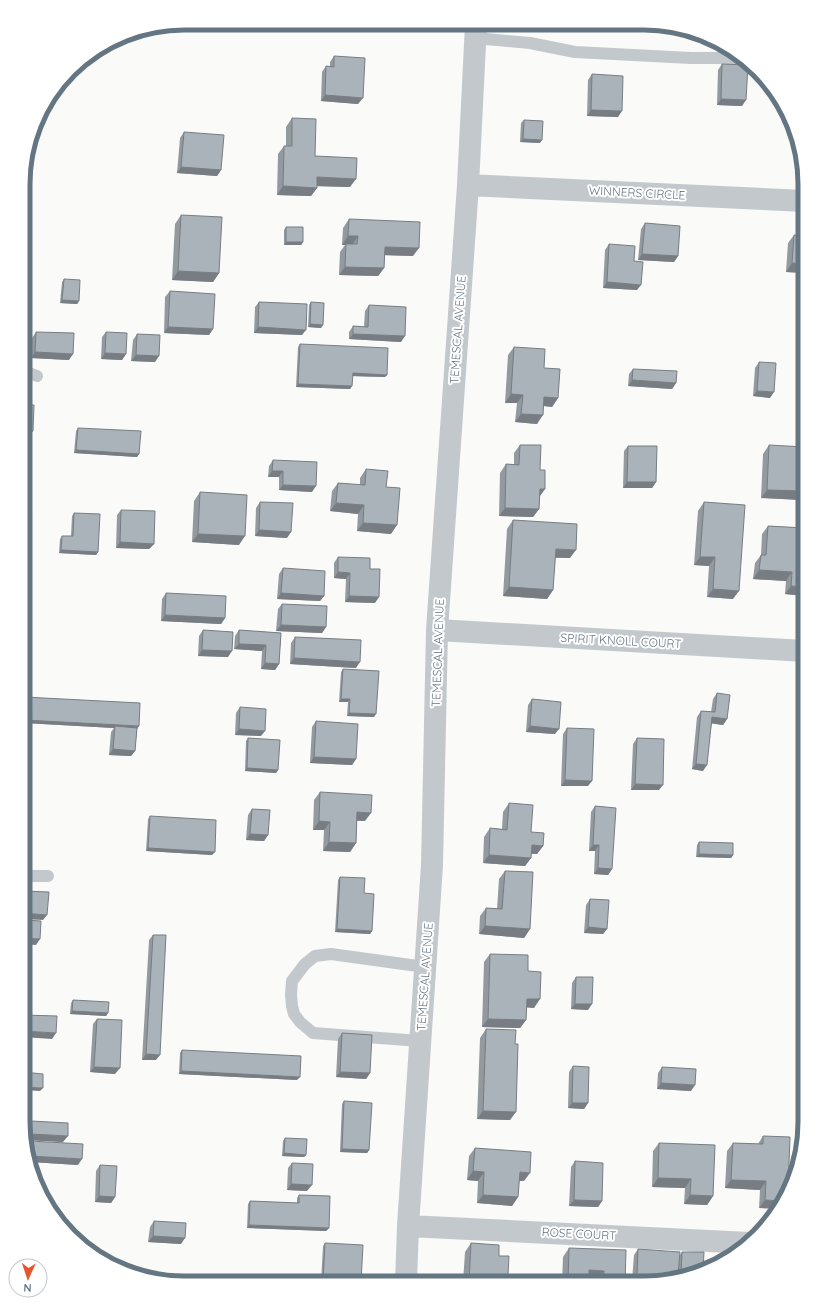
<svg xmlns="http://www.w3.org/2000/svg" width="828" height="1306" viewBox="0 0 828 1306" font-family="Quicksand,sans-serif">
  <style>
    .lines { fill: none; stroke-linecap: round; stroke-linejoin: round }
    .service { stroke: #c3c8cc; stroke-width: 12 }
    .minor { stroke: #c3c8cc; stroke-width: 22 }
    .wall { fill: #929a9f }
    .shaded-wall { fill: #777d82 }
    .building { fill: #aab3b9; stroke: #777d82 }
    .labels { text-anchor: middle; stroke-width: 4; stroke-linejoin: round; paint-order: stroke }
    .street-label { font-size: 12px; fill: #657683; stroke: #fff }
    .rim { fill: none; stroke: #657683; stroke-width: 5 }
  </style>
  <rect width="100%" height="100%" fill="#fafaf8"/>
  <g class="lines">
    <!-- service -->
    <path class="service" d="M475 38 530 43 575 52 691 58H744
      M24 371 37 376
      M23 876H48
      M420 1041 313 1033 300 1022 294 1014 292 1006 291 995 292 981 305 964 315 956 331 954 425 967"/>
    <!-- minor -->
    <path class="minor" d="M468 185 805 201
      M437 630 805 651
      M408 1226 749 1243
      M406 1282 408 1226 432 865 437 630 468 185 476 24"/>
  </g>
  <!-- wall -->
  <path class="wall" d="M334 56 358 104 321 101 322 72 326 66 330 67V62Z
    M722 64 742 106 717 105 718 70Z
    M592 74 618 117 587 116 588 80Z
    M292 118 315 156 350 187 317 186V188L311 196 277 195 278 154 284 146H286V127Z
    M524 120 540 143 520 142 521 123Z
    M184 132 221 170 217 176 177 173 180 138Z
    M181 215 219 273 213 282 172 280 175 224Z
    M349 219 413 256 385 255 384 268 378 276 339 275 340 252 345 245H342L343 228Z
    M645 223 678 256 674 262 638 260 641 229Z
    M286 227 303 242 301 245H284V230Z
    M794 235 805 236V273L786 272 788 243Z
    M609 244 634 261 637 290 603 288 605 250Z
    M64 279 79 301 77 304 60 303 62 282Z
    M170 291 213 329 209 335 164 333 165 297Z
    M259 302 302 335 254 333 255 307Z
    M311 302 321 328 308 327 309 305Z
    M369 305 401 342 349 339V332L353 326 364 327 365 311Z
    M36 332 69 360 31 358 32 338Z
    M106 332 126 354 122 360 101 359 102 337Z
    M137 334 155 362 131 361 133 340Z
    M300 344 387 375 385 377 352 376V386L350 389 296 387 298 347Z
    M514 347 544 368 558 398 552 407 543 406 537 424 515 422 517 403H505L508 355Z
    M759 362 770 398 753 396 755 368Z
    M633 369 676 383 672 389 628 386 629 374Z
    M78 428 139 454 137 457 74 453 76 431Z
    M520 445 540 470 545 489 540 496 539 509 533 517 499 516 500 473 506 464H514V453Z
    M769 445 802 500 761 498 763 454Z
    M628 446 656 482 652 488H623L624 451Z
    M273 460 312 492 279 490V477H268L269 466Z
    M366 469 386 487 391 534 357 531 358 514 330 511 332 491 338 483 360 485V478Z
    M200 492 239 545 192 542 194 501Z
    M260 502 287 538 255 536 256 508Z
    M704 502 733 599 707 597 709 566 694 565 698 511Z
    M121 510 154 544 149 549 116 548 117 515Z
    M74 513 98 552 96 555 59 553 60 539 62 536H71L72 516Z
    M513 520 570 558H555L553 590 547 599 503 596 507 529Z
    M768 526 805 528V596L785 594 786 581 753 579 755 563 761 555 762 534Z
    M338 557 370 569 375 603 345 602 346 579 334 578V563Z
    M283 568 324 596 320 601 277 599 279 574Z
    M166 593 225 618 221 624 161 621 162 599Z
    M282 604 326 627 322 633 276 631 278 609Z
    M203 630 228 657 198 656 199 636Z
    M239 630 281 633 279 664 275 670 261 669 262 651 234 649 235 636Z
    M295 637 356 668 290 664 291 643Z
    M343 669 374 717 347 716 348 702H339L341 672Z
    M717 693 727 719 723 725 712 723 703 771 692 769 697 717 701 711 711 712 713 699Z
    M24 697 137 729 135 751 131 756 109 755 111 732 114 728 24 723Z
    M532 699 555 734 526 732 528 705Z
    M240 707 261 736 235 735 236 713Z
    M316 721 356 759 352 765 310 763 312 727Z
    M567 728 588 786H561L563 734Z
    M248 738 278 770 276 773 245 771 246 741Z
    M637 738 659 790H631L633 744Z
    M320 792 365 821H357L356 843 350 852 323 851 324 830H313L314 800Z
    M509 803 543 846 537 854H531V858L525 866 483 863 484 837 490 828 502 829 503 812Z
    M595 806 612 869 608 875 594 874 595 851H589L591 812Z
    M252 809 268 835 264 841 246 840 248 815Z
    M150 816 212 855 146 851 148 819Z
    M699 842 733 855 731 858 696 857 697 845Z
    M505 871 530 929 524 938 479 934 480 916 486 908 497 909 499 879Z
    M340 877 364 893 372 931 370 934 335 932 338 880Z
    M590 899 607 929 603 934 584 933 586 905Z
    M153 935 156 1060H142L149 940Z
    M490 954 528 971 534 1008 527 1007 526 1020 520 1028 482 1027 484 962Z
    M576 977 588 1010 571 1009 572 983Z
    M73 1000 108 1013 106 1016 70 1014 71 1003Z
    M97 1019 115 1074 90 1072 93 1024Z
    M486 1029 515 1044 510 1120 477 1119 480 1038Z
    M342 1033 370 1073 366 1079 336 1077 338 1039Z
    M182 1050 297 1080 179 1074 180 1053Z
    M573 1066 588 1103 584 1109 568 1108 569 1072Z
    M662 1067 691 1091 657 1089 658 1073Z
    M344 1101 369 1150 367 1153 340 1152 342 1104Z
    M31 1121 63 1142 27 1140V1127Z
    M763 1136 788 1191 759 1208 760 1190 725 1188 727 1151 733 1143 758 1144Z
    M285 1138 306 1155 304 1157 282 1156 283 1141Z
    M30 1141 78 1165 31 1162 28 1145Z
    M659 1143 713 1196 707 1205 684 1204 685 1188 652 1187 653 1151Z
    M475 1148 524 1181H519L518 1197 512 1206 477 1203 478 1181 467 1180 469 1156Z
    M575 1161 602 1201 598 1207 569 1206 571 1167Z
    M292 1163 307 1191 287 1190 288 1168Z
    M100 1165 115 1197 111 1203 95 1202 96 1171Z
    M299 1195 329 1228 326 1231 247 1228 248 1204 250 1201 297 1203V1198Z
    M154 1221 181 1244 148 1242 150 1227Z
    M325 1243 361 1282H321L323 1246Z
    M471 1243 499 1256 508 1275 541 1283 463 1282 465 1252Z
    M569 1248 625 1283H598V1279H589V1283H562L563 1257Z
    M638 1249 680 1255 682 1252 703 1271 649 1282 632 1281 634 1255Z"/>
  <!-- shaded-wall -->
  <path class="shaded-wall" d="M325 95 363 98 358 104 321 101Z
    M721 99 746 100 742 106 717 105Z
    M591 110 622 111 618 117 587 116Z
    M523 139 542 140 540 143 520 142Z
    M181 167 221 170 217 176 177 173Z
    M317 177 356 179 350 187 311 186Z
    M283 186 317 188 311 196 277 195Z
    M348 236H358L352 245 346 244 345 245H342Z
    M286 242H303L301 245H284Z
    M385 247 419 248 413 256 379 255Z
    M642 254 678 256 674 262 638 260Z
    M792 263 805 264V273L786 272Z
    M345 267 384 268 378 276 339 275Z
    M178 271 219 273 213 282 172 280Z
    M607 282 641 285 637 290 603 288Z
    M62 300 79 301 77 304 60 303Z
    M310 324 323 325 321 328 308 327Z
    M168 327 213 329 209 335 164 333Z
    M258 327 306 330 302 335 254 333Z
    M353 334 405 336 401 342 349 339Z
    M35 352 73 354 69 360 31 358Z
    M105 353 126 354 122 360 101 359Z
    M136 355 159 356 155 362 131 361Z
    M353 373 387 375 385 377 350 376Z
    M632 380 676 383 672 389 628 386Z
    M298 384 352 386 350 389 296 387Z
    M757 391 774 392 770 398 753 396Z
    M511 394 523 395 517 403H505Z
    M544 397 558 398 552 407 538 405Z
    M521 414 543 415 537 424 515 422Z
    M24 430 33 431 29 437 24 436Z
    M76 450 139 454 137 457 74 453Z
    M272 471H283L279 477H268Z
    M627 482H656L652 488H623Z
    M283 485 316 486 312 492 279 490Z
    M540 489H545L539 497Z
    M767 490 805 491V497L802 500 761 498Z
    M336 503 364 505 358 514 330 511Z
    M505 508 539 509 533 517 499 516Z
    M363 523 397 525 391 534 357 531Z
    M259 530 291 532 287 538 255 536Z
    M198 534 245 536 239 545 192 542Z
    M120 542 154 544 149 549 116 548Z
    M556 549 576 550 570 558 550 557Z
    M61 550 98 552 96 555 59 553Z
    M700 557H715L709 566 694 565Z
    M759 570 792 572 786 581 753 579Z
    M338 572 350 573 346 579 334 578Z
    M791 586 805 587V596L785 594Z
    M509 587 553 590 547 599 503 596Z
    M713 589 739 591 733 599 707 597Z
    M281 593 324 596 320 601 277 599Z
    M349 596 379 597 375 603 345 602Z
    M165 615 225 618 221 624 161 621Z
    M281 625 326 627 322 633 276 631Z
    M239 644 266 645 262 651 234 649Z
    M202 650 232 651 228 657 198 656Z
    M294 658 360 662 356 668 290 664Z
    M265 663 279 664 275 670 261 669Z
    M341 699H350L348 702H339Z
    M349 713 376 714 374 717 347 716Z
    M712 717 727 719 723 725 708 723Z
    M24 720 139 726 137 729 115 726 114 728 24 723Z
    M530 726 559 729 555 734 526 732Z
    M239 729 265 731 261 736 235 735Z
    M113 749 135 751 131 756 109 755Z
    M314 757 356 759 352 765 310 763Z
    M696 764 707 765 703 771 692 769Z
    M247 768 278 770 276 773 245 771Z
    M565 780 592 781 588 786H561Z
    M635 784 663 785 659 790H631Z
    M357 812 371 813 365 821 352 820Z
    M319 821 330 822 324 830H313Z
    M250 834 268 835 264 841 246 840Z
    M329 842 356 843 350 852 323 851Z
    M532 845 543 846 537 854 526 853Z
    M593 845H599L595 851H589Z
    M148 848 215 852 212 855 146 851Z
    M699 854 733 855 731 858 696 857Z
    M489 855 531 858 525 866 483 863Z
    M598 868 612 869 608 875 594 874Z
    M23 913 47 915 43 920 23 919Z
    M485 926 530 929 524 938 479 934Z
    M588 927 607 929 603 934 584 933Z
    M337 929 372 931 370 934 335 932Z
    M23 938 40 939 36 945 23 944Z
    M527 999H540L534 1008 521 1007Z
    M575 1004H592L588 1010 571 1009Z
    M72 1011 108 1013 106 1016 70 1014Z
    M488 1019 526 1020 520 1028 482 1027Z
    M23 1031 56 1033 52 1039 23 1037Z
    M146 1054 160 1055 156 1060H142Z
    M94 1067 120 1068 115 1074 90 1072Z
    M181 1071 300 1077 297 1080 179 1074Z
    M340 1072 370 1073 366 1079 336 1077Z
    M661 1083 695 1085 691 1091 657 1089Z
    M23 1087 43 1088 40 1091 23 1090Z
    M572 1103H588L584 1109 568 1108Z
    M483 1111 516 1112 510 1120 477 1119Z
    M30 1134 68 1136 63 1142 27 1140Z
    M342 1149 369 1150 367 1153 340 1152Z
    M284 1153 306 1155 304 1157 282 1156Z
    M30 1156 82 1159 78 1165 31 1162Z
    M473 1171 484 1172 478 1181 467 1180Z
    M520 1172 530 1173 524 1181H514Z
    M658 1178 691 1179 685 1188 652 1187Z
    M731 1180 766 1181 760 1190 725 1188Z
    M291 1184 312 1185 307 1191 287 1190Z
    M483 1195 518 1197 512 1206 477 1203Z
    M690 1195 713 1196 707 1205 684 1204Z
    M99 1196 115 1197 111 1203 95 1202Z
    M574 1200 602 1201 598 1207 569 1206Z
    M765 1200 782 1201 778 1209 759 1208Z
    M249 1225 329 1228 326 1231 247 1228Z
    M153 1236 185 1238 181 1244 148 1242Z
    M589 1270 604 1271 598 1279H583Z
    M637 1275 672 1278 649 1282 632 1281Z"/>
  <!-- building -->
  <path class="building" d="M334 56 365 58 363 98 325 95 326 66 334 67Z
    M722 64 748 65 746 100 721 99Z
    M592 74 623 76 622 111 591 110Z
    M292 118 316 119 315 156 357 158 356 179 317 177V188L283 186 284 146H292Z
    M524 120 543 121 542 140 523 139Z
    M184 132 224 135 221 170 181 167Z
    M181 215 222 217 219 273 178 271Z
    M349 219 420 222 419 248 385 247 384 268 345 267 346 244H357L358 236H348Z
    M645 223 680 226 678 256 642 254Z
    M286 227H303V242H286Z
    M794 235 805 236V264L792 263Z
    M609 244 635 246 634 261 643 262 641 285 607 282Z
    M64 279 80 280 79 301 62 300Z
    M170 291 215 294 213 329 168 327Z
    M259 302 307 304 306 330 258 327Z
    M311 302 324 303 323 325 310 324Z
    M369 305 406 307 405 336 353 334V326L368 327Z
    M36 332 74 333 73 354 35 352Z
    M106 332 127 333 126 354 105 353Z
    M137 334 160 335 159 356 136 355Z
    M24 337 26 338 25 354H24Z
    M300 344 388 348 387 375 353 373 352 386 298 384Z
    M514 347 545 349 544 368 560 369 558 398 544 397 543 415 521 414 523 395 511 394Z
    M759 362 776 363 774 392 757 391Z
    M633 369 677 371 676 383 632 380Z
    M24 405H34L33 431 24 430Z
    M78 428 141 431 139 454 76 450Z
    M520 445H541L540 470H545V489H540L539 509 505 508 506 464 519 465Z
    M769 445 805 447V491L767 490Z
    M628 446H657L656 482H627Z
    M273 460 317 462 316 486 283 485V471H272Z
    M366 469 388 471 386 487 400 488 397 525 363 523 364 505 336 503 338 483 365 485Z
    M200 492 247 495 245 536 198 534Z
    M260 502 293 503 291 532 259 530Z
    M704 502 745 505 739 591 713 589 715 557H700Z
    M24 507H26L25 524 24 523Z
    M121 510 155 511 154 544 120 542Z
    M74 513 100 514 98 552 61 550 62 536H73Z
    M513 520 577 524 576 550 556 549 553 590 509 587Z
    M768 526 805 528V587L791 586 792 572 759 570 761 555H766Z
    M338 557 370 558V569H380L379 597 349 596 350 573 338 572Z
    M283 568 325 571 324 596 281 593Z
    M166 593 226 596 225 618 165 615Z
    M282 604 327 606 326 627 281 625Z
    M203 630 233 632 232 651 202 650Z
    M239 630 281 633 279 664 265 663 266 645 239 644Z
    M295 637 361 640 360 662 294 658Z
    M343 669 379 671 376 714 349 713 350 699H341Z
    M717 693 730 695 727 719 712 717 707 765 696 764 701 711 715 712Z
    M24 697 140 703 139 726 24 720Z
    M532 699 561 702 559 729 530 726Z
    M240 707 266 709 265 731 239 729Z
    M316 721 358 724 356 759 314 757Z
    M115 726 137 728 135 751 113 749Z
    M567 728 594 729 592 781 565 780Z
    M248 738 280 740 278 770 247 768Z
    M637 738 664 739 663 785 635 784Z
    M320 792 372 795 371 813 357 812 356 843 329 842 330 822 319 821Z
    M509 803 533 805 531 832 544 833 543 846 532 845 531 858 489 855 490 828 507 830Z
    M595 806 616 808 612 869 598 868 599 845H593Z
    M252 809 270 810 268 835 250 834Z
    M150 816 216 820 215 852 148 848Z
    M699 842 733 843V855L699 854Z
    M505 871 533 872 530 929 485 926 486 908 502 909Z
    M340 877 365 878 364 893 374 894 372 931 337 929Z
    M23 891 49 892 47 915 23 913Z
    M590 899 609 900 607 929 588 927Z
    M23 920 41 921 40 939 23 938Z
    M153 935H166L160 1055 146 1054Z
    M490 954 528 955V971L541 972 540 999H527L526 1020 488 1019Z
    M576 977H593L592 1004H575Z
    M73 1000 109 1002 108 1013 72 1011Z
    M23 1015 57 1016 56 1033 23 1031Z
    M97 1019 122 1020 120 1068 94 1067Z
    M486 1029 516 1030 515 1044H518L516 1112 483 1111Z
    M342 1033 372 1035 370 1073 340 1072Z
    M182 1050 301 1056 300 1077 181 1071Z
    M573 1066 589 1067 588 1103H572Z
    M662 1067 696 1069 695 1085 661 1083Z
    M23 1072 43 1074V1088L23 1087Z
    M344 1101 372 1103 369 1150 342 1149Z
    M31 1121 68 1123V1136L30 1134Z
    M763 1136 790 1137 788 1191 782 1201 765 1200 766 1181 731 1180 733 1143 763 1144Z
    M285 1138 307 1139 306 1155 284 1153Z
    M30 1141 83 1144 82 1159 30 1156Z
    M659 1143 715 1145 713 1196 690 1195 691 1179 658 1178Z
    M475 1148 531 1152 530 1173 520 1172 518 1197 483 1195 484 1172 473 1171Z
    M575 1161 603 1163 602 1201 574 1200Z
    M292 1163 313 1164 312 1185 291 1184Z
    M100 1165 117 1166 115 1197 99 1196Z
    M299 1195 330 1196 329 1228 249 1225 250 1201 299 1203Z
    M154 1221 186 1223 185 1238 153 1236Z
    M66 1230H70V1234Z
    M325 1243 363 1245 361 1282H323Z
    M471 1243 499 1245V1256H509L508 1275 541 1277V1283L469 1282Z
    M569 1248 626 1250 625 1283H603L604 1271 589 1270V1283H568Z
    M638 1249 680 1252 678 1276 672 1278 637 1275Z
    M682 1252H704L703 1271 681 1276Z
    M729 1254 734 1255 729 1258Z"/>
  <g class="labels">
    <!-- street labels -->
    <g class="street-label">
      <text transform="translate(637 193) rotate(3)" y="4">WINNERS CIRCLE</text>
      <text transform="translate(458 330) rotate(-86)" y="4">TEMESCAL AVENUE</text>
      <text transform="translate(621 641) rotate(3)" y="4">SPIRIT KNOLL COURT</text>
      <text transform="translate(438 653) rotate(-88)" y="4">TEMESCAL AVENUE</text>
      <text transform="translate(425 977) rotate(-86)" y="4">TEMESCAL AVENUE</text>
      <text transform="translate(579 1234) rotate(3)" y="4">ROSE COURT</text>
    </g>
  </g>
  <!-- crop -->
  <path d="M0 0H828V1306H0ZM184 30H644A154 154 0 0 1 798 184V1122A154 154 0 0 1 644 1276H184A154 154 0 0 1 30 1122V184A154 154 0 0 1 184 30Z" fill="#fff" fill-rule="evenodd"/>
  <path class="rim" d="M184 30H644A154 154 0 0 1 798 184V1122A154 154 0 0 1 644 1276H184A154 154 0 0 1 30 1122V184A154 154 0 0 1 184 30Z"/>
  <!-- north arrow -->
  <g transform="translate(28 1278) rotate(183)"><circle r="19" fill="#ffffff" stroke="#c1c8cd"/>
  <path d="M0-3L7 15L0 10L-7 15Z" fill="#e4572e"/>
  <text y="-6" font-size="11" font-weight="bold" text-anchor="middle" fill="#657683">N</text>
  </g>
</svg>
